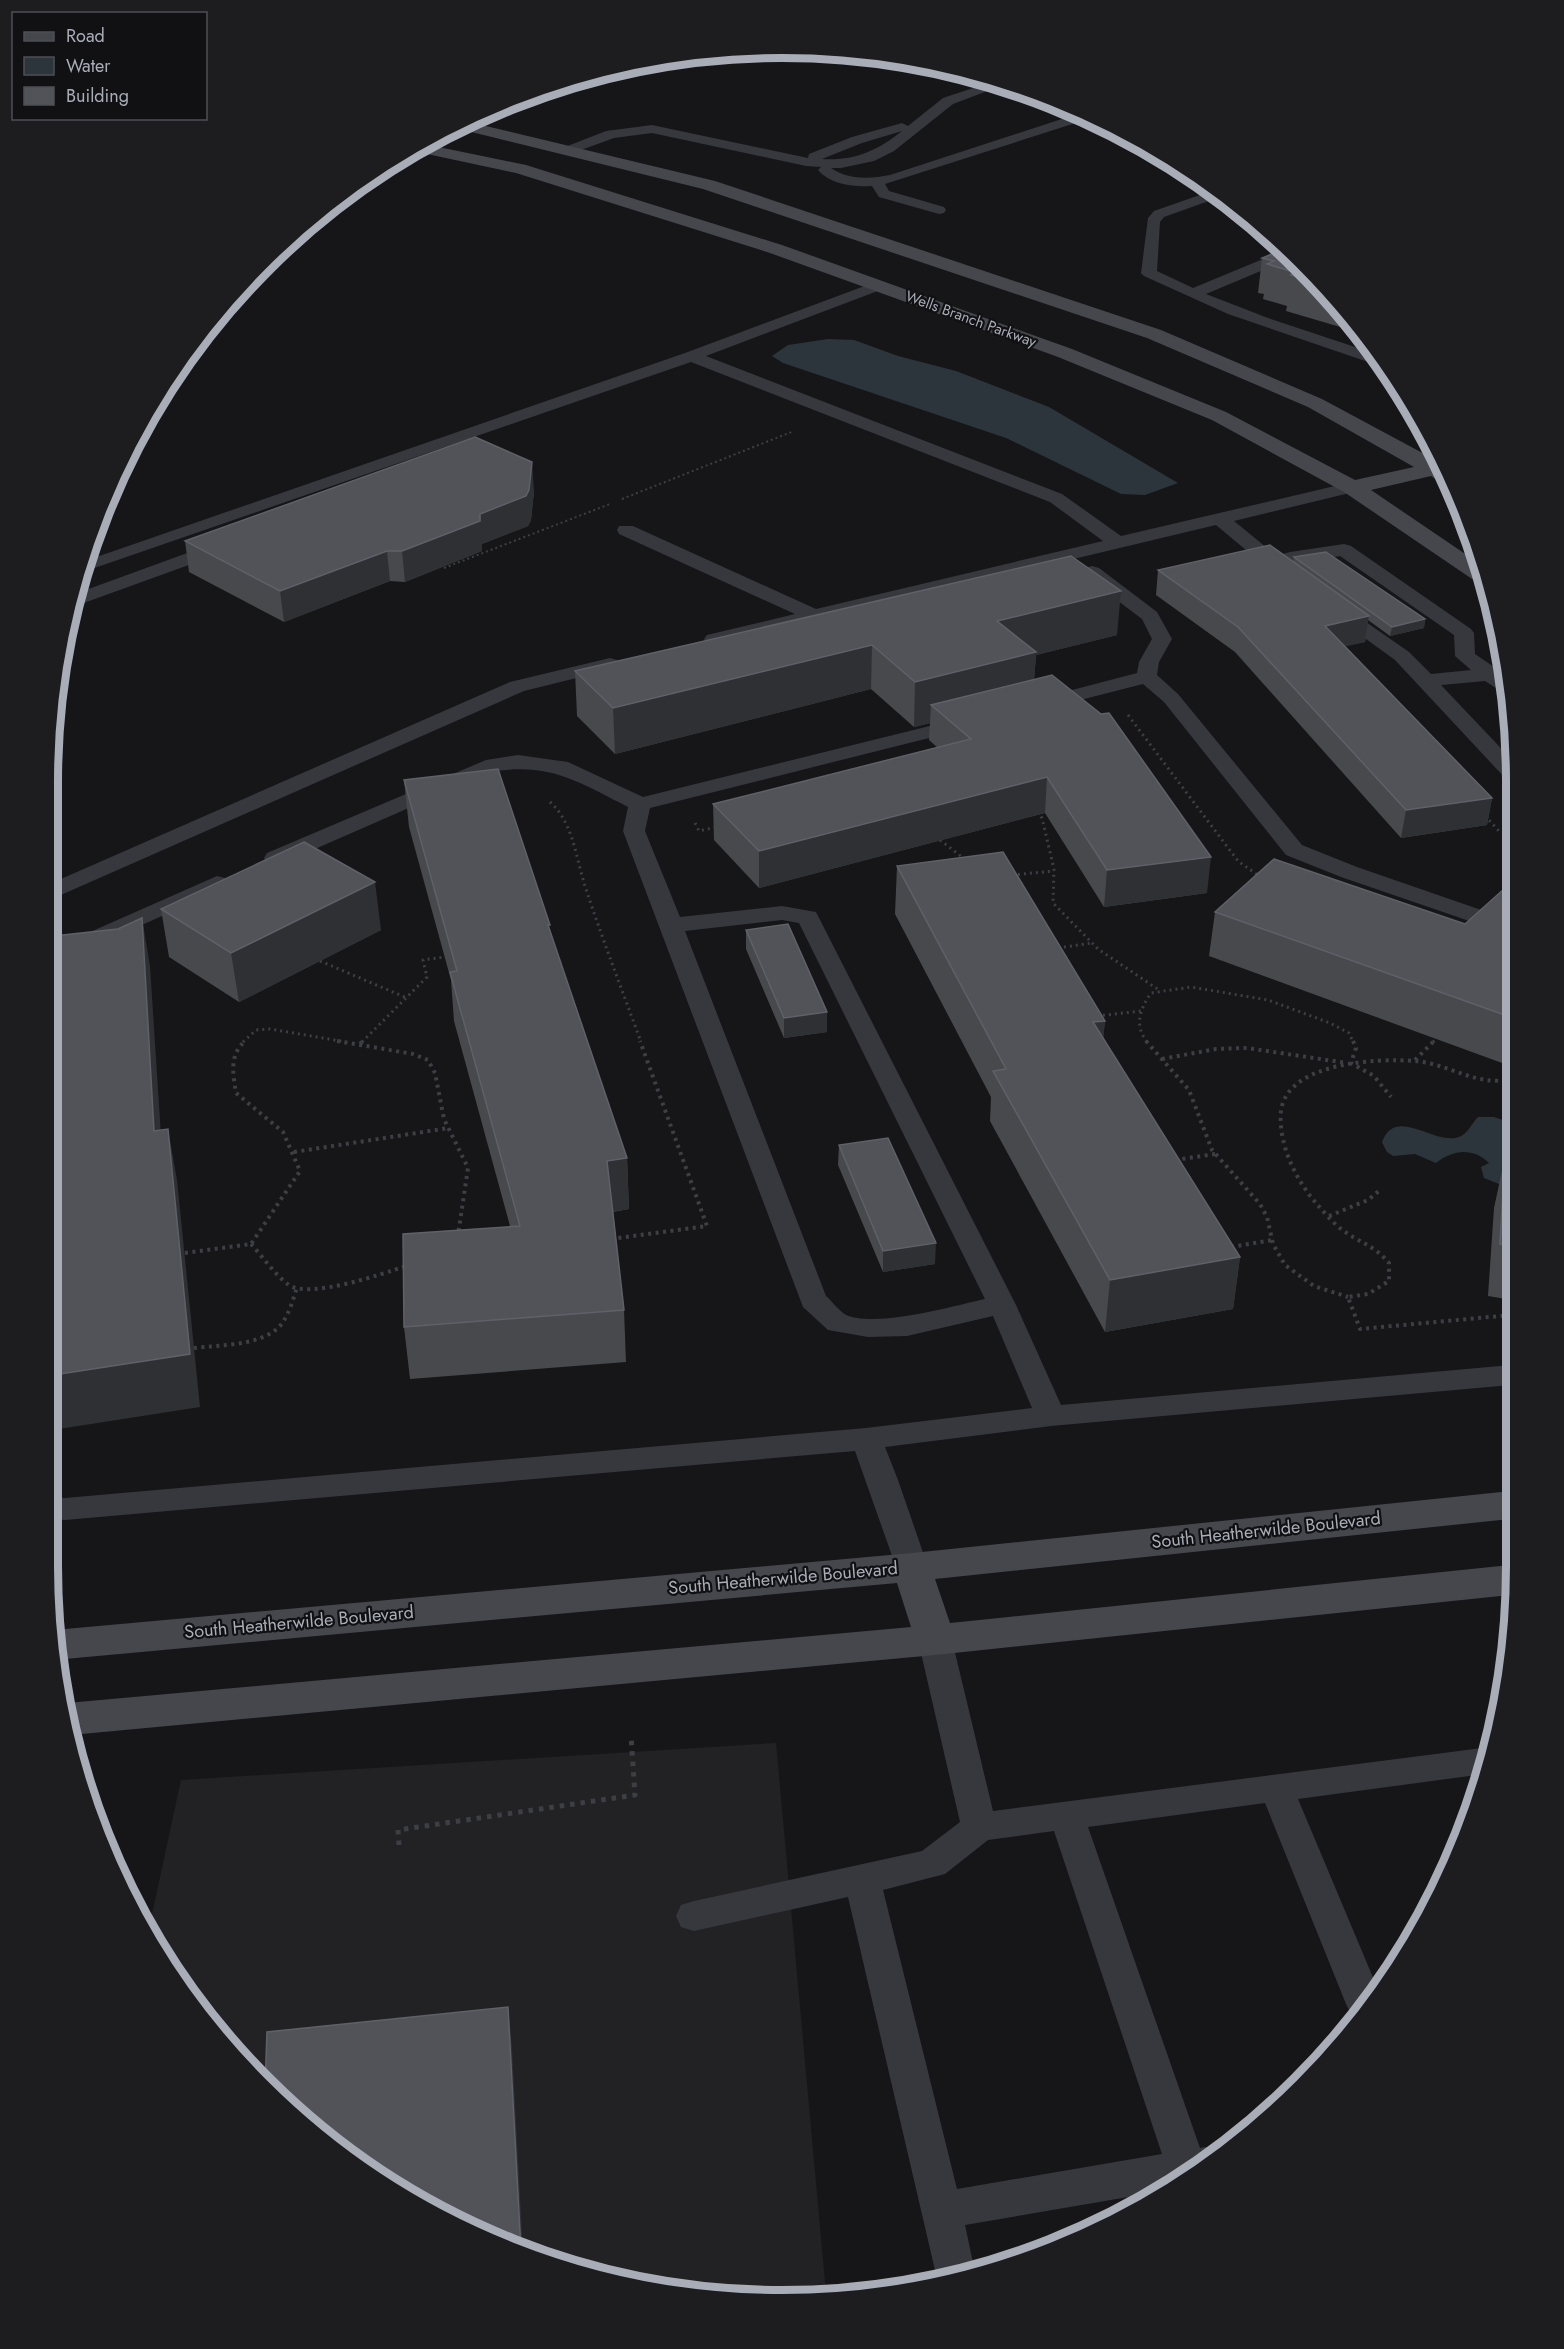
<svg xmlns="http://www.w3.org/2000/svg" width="1564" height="2349" viewBox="0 0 1564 2349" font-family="Jost,sans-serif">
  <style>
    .built { fill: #222225 }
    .water { fill: #2c353c }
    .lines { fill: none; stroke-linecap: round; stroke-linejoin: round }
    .path-far3 { stroke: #3d3f44; stroke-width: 2; stroke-dasharray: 2 3; stroke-linecap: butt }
    .path-far2 { stroke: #3d3f44; stroke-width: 3; stroke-dasharray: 2 4; stroke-linecap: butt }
    .path-far1 { stroke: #3d3f44; stroke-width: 4; stroke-dasharray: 3 4.5; stroke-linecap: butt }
    .path { stroke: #3d3f44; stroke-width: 5; stroke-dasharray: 4.5 6; stroke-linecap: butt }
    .lane { fill: #37383d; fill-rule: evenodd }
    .secondary { fill: #45474d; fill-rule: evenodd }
    .wall { fill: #47494d }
    .shaded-wall { fill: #2f3033 }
    .building { fill: #525359; stroke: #5f6168; stroke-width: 1.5 }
    .labels { text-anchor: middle; stroke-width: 4.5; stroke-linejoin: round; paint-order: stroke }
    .far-street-label { font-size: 15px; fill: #a8adb8; stroke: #111113 }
    .street-label { font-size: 18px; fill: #a8adb8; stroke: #111113 }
    .rim { fill: none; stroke: #a8adb8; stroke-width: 8 }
  </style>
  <rect width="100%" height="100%" fill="#161618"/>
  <!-- built -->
  <path class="built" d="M776 1743 826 2293 734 2299 638 2287 501 2245 335 2149 263 2086 172 1975 149 1928 181 1780Z"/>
  <!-- water -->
  <path class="water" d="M828 339 854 340 898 356 956 371 1049 407 1178 483 1145 495 1121 494 1006 438 783 363 772 356 788 345Z
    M1478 1117H1494L1512 1123V1179L1499 1184 1484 1178 1481 1167 1489 1163C1472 1147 1453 1150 1436 1163L1415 1154 1393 1156 1387 1152 1382 1142C1396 1105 1434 1146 1459 1137 1468 1134 1471 1124 1478 1117Z"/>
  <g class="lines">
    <!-- path-far3 -->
    <path class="path-far3" d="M622 499 794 431
      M444 568 610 504"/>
    <!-- path-far2 -->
    <path class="path-far2" d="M1128 715 1238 861 1259 876
      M550 802C573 822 576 858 585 886 602 938 622 990 641 1042
      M1037 812 1042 818 1054 869 1053 903 1098 949 1159 990
      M1485 816 1499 831
      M695 823 699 831 717 827
      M940 840 966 860
      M1012 875 1054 871
      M1058 948 1092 943
      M320 961 407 998
      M1097 1016 1141 1011
      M243 1042 256 1030 270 1029 346 1042
      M362 1042 427 977 423 960 444 957
      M1147 1042C1134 1025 1140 1009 1151 993L1191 987 1268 1000 1330 1023 1349 1033 1353 1042
      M1433 1042 1436 1039"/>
    <!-- path-far1 -->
    <path class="path-far1" d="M337 1041 413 1054 428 1060 435 1073 444 1119 468 1168 458 1235
      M1146 1041 1189 1090 1212 1150 1260 1204 1267 1217 1273 1244 1285 1265 1314 1286 1348 1297
      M1353 1041 1356 1048 1351 1063 1374 1076 1391 1097
      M360 1044 363 1041
      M1162 1059 1216 1049 1247 1048 1347 1063
      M1415 1060 1434 1041
      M294 1152 449 1128
      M1175 1160 1215 1154
      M1329 1216 1368 1200 1380 1190
      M611 1239 707 1226 640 1041
      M251 1244C263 1257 275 1275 289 1285 310 1299 382 1274 406 1266
      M1231 1247 1272 1240
      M185 1253 251 1244 300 1171 283 1132 236 1093C233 1074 229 1055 245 1041
      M1511 1315 1360 1329 1348 1297 1368 1294 1389 1281V1263C1373 1244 1359 1243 1341 1229 1332 1222 1323 1211 1316 1203 1295 1179 1278 1143 1281 1111 1287 1062 1378 1058 1415 1061 1440 1063 1461 1076 1486 1080 1494 1081 1504 1081 1513 1081
      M194 1348C219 1345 261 1346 280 1326 289 1315 293 1300 297 1287"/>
    <!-- path -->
    <path class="path" d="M399 1845 398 1830 635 1795 631 1736"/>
    <!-- lane -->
    <path class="lane" d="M994 81 1006 84 953 104 894 151 874 161 841 168H831C848 180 870 179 890 175L1077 114 1088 119 885 184 889 191 944 207 946 210 944 213 939 214 879 197 872 186C854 187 831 185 818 170L821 167 806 166 652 133 614 138 570 154 563 150 565 147 606 131 652 125 808 158 809 154 852 137 902 123 908 126 943 98ZM902 131C877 151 854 161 822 159L862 143Z
      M1211 191 1220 197 1164 217 1160 222 1157 271 1193 288 1285 250 1292 258 1206 294 1268 318 1376 354 1383 365 1374 364 1228 314 1144 276 1141 273 1148 218 1154 211Z
      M878 281 886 286 883 289 706 356 1062 494 1121 536 1352 482 1358 483 1361 487 1358 491 1234 521 1283 561 1281 558 1283 554 1290 552 1344 544 1351 546 1471 629 1474 633 1475 654 1494 667 1504 668 1507 692 1499 690 1485 681 1441 685 1514 762V780L1506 779 1395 660 1326 610 1329 606H1343L1409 652 1431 674 1471 670 1455 656 1454 635 1340 556 1290 564 1284 562 1293 571 1290 575H1276L1216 525 714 645 707 643 704 639 707 635 795 614 619 534 617 530 619 526H633L816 609 1103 541 1050 502 691 362 80 573 85 561 685 353Z
      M190 552 197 554 199 558 197 562 70 608 72 595Z
      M1092 566 1099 568 1157 612 1172 639 1159 662 1157 675 1178 694 1302 845 1357 867 1513 921V936L1341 877 1286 855 1164 702 1143 684 1041 710 1034 708 1031 704 1034 700 1137 673 1139 662 1152 639 1142 619 1085 576 1082 572 1085 568Z
      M610 658 617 660 620 664 617 668 524 691 54 898V882L510 682Z
      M966 717 973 719 977 723 973 727 650 808 645 831 680 917 782 906 816 912 1016 1305 1061 1405 1511 1365V1385L1051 1426 885 1447 898 1480 928 1567 923 1575 912 1579 901 1575 896 1567 855 1451 65 1520 54 1519V1497L65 1498 866 1428 1032 1408 993 1316 907 1336 868 1337 828 1330 803 1307 623 831 628 807C578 782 550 762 491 772L283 863 275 865 267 863 264 858 267 853 486 760 518 755 568 762 643 797ZM782 920 799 923 985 1299C954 1306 875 1328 846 1315 839 1311 832 1301 826 1296L685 931Z
      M217 876 225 878 229 883 225 888 54 964V948Z
      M935 1628 947 1631 952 1640 993 1811 1490 1747 1484 1774 1298 1799 1377 1987 1356 2017 1352 2016 1346 2004 1265 1803 1088 1827 1200 2148 1205 2147 1219 2152 1220 2155 1169 2190 965 2225 975 2272 938 2283 848 1897 694 1931 681 1927 676 1916 681 1905 694 1901 922 1851 960 1822 918 1640 923 1631ZM1054 1831 1162 2154 957 2189 883 1890 945 1874 988 1840Z"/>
    <!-- secondary -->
    <path class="secondary" d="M465 121 715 181 1161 330 1322 399 1443 464 1450 483 1440 482 1431 476 1371 490 1480 564 1488 585 1478 583 1344 492 1212 420 1058 357 770 253 516 173 413 151 424 144 526 165 782 245 1072 349 1226 412 1355 480 1414 467 1308 407 1147 338 703 189 451 127Z
      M1511 1491 1510 1519 935 1579 950 1623 1510 1565V1595L935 1655 71 1735 64 1704 67 1703 911 1627 897 1583 54 1660V1630L912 1553Z"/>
  </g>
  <!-- wall -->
  <path class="wall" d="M1284 249 1364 334 1286 311 1287 306 1263 299 1264 294 1258 293 1262 258Z
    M534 491 531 520 528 526 482 544V551L405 582 390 581 284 622 189 572 185 541Z
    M1071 556 1117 635 1036 655 1034 680 1207 893 1104 907 1045 813 759 888 714 840 713 804 938 748 929 740 930 723 914 727 871 689 615 754 577 716 575 671Z
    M1294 557 1425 619 1424 628 1390 636 1368 620 1365 642 1345 646 1492 798 1487 825 1401 838 1235 652 1156 595 1158 570 1293 562Z
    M404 780 550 933 627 1158 629 1209 613 1212 624 1310 626 1362 410 1379 404 1327 510 1226 454 1021 451 980 409 827Z
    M897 866 1105 1021 1103 1038 1240 1257 1233 1309 1105 1332 990 1121 991 1097 895 914Z
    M1514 891 1513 1067 1209 956 1215 912 1465 924Z
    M161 909 381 930 239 1002 169 957Z
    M746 930 827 1012V1032L784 1038 746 949Z
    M839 1145 935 1264 883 1272 838 1165Z
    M1505 1157 1512 1158V1300L1488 1296 1494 1208Z"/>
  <!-- shaded-wall -->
  <path class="shaded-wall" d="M532 462 534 491 531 520 528 526 482 544V551L405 582 402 551 480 514Z
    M387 551 390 581 284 622 280 591Z
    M1121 591 1117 635 1036 655 1033 697 931 705 930 723 914 727 915 682 997 621Z
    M1369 616 1365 642 1321 652 1325 626Z
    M1425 619 1424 628 1390 636 1392 627Z
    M872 645 871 689 615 754 613 708Z
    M1047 777 1045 813 759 888V851Z
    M1492 798 1487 825 1401 838 1406 810Z
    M1211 857 1207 893 1104 907 1107 870Z
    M375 882 381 930 239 1002 231 953Z
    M142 918 150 966 164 1182 154 1131Z
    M827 1012V1032L784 1038V1018Z
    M1105 1021 1100 1071 1093 1022Z
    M168 1129 177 1180 200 1407 59 1429 54 1410V1375Z
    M627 1158 629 1209 610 1212 607 1161Z
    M936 1243 935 1264 883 1272V1251Z
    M1240 1257 1233 1309 1105 1332 1110 1280Z
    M508 2007 512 2047 523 2252 521 2251Z"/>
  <!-- building -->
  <path class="building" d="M1284 249 1315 283 1291 275 1297 273 1267 264 1274 261 1262 258Z
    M475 437 532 462 529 490 526 496 480 514V521L402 551H387L280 591 185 541Z
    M1270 545 1369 616 1325 626 1492 798 1406 810 1238 627 1158 570Z
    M1326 552 1425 619 1392 627 1294 557Z
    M1071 556 1121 591 997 621 1036 652 915 682 872 645 613 708 575 671Z
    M1052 675 1101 714 1109 713 1211 857 1107 870 1047 777 759 851 713 804 971 739 931 705Z
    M498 769 550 925H548L627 1158 607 1161 624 1310 404 1327 403 1234 520 1226 450 972 457 971 404 780Z
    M304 842 375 882 231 953 161 909Z
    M1003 852 1105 1021 1093 1022 1240 1257 1110 1280 993 1071 1006 1069 897 866Z
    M1274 859 1465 924 1505 888 1514 891 1513 1018 1215 912Z
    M142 918 154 1131 168 1129 190 1354 54 1375V936L118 929Z
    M788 924 827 1012 784 1018 746 930Z
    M888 1138 936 1243 883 1251 839 1145Z
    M1505 1157 1512 1158V1246L1500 1244Z
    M508 2007 521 2251 501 2245 335 2149 265 2088 267 2032Z"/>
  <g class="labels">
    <!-- far-street labels -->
    <g class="far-street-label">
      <text transform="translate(971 319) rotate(20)" y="5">Wells Branch Parkway</text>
    </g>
    <!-- street labels -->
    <g class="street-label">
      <text transform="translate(1266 1530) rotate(-6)" y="6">South Heatherwilde Boulevard</text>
      <text transform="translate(783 1578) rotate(-5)" y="6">South Heatherwilde Boulevard</text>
      <text transform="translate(299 1622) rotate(-5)" y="6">South Heatherwilde Boulevard</text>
    </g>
  </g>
  <!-- crop -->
  <path d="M0 0H1564V2349H0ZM782 58H782A724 724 0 0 1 1506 782V1566A724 724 0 0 1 782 2290H782A724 724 0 0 1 58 1566V782A724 724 0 0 1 782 58Z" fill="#1d1d20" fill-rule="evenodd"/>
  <path class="rim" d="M782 58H782A724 724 0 0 1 1506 782V1566A724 724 0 0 1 782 2290H782A724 724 0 0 1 58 1566V782A724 724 0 0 1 782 58Z"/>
  <!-- legend -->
  <rect x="12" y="12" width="195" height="108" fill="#111113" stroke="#4d4f55" stroke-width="1.5"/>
  <rect x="24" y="32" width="30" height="9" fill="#45474d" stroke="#4d4f55" stroke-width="1.5"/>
  <text x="66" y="42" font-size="18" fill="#a8adb8">Road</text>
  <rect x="24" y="57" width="30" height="18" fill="#2c353c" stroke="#4d4f55" stroke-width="1.5"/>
  <text x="66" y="72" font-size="18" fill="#a8adb8">Water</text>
  <rect x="24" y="87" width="30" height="18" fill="#525359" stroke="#4d4f55" stroke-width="1.5"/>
  <text x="66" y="102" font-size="18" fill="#a8adb8">Building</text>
</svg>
